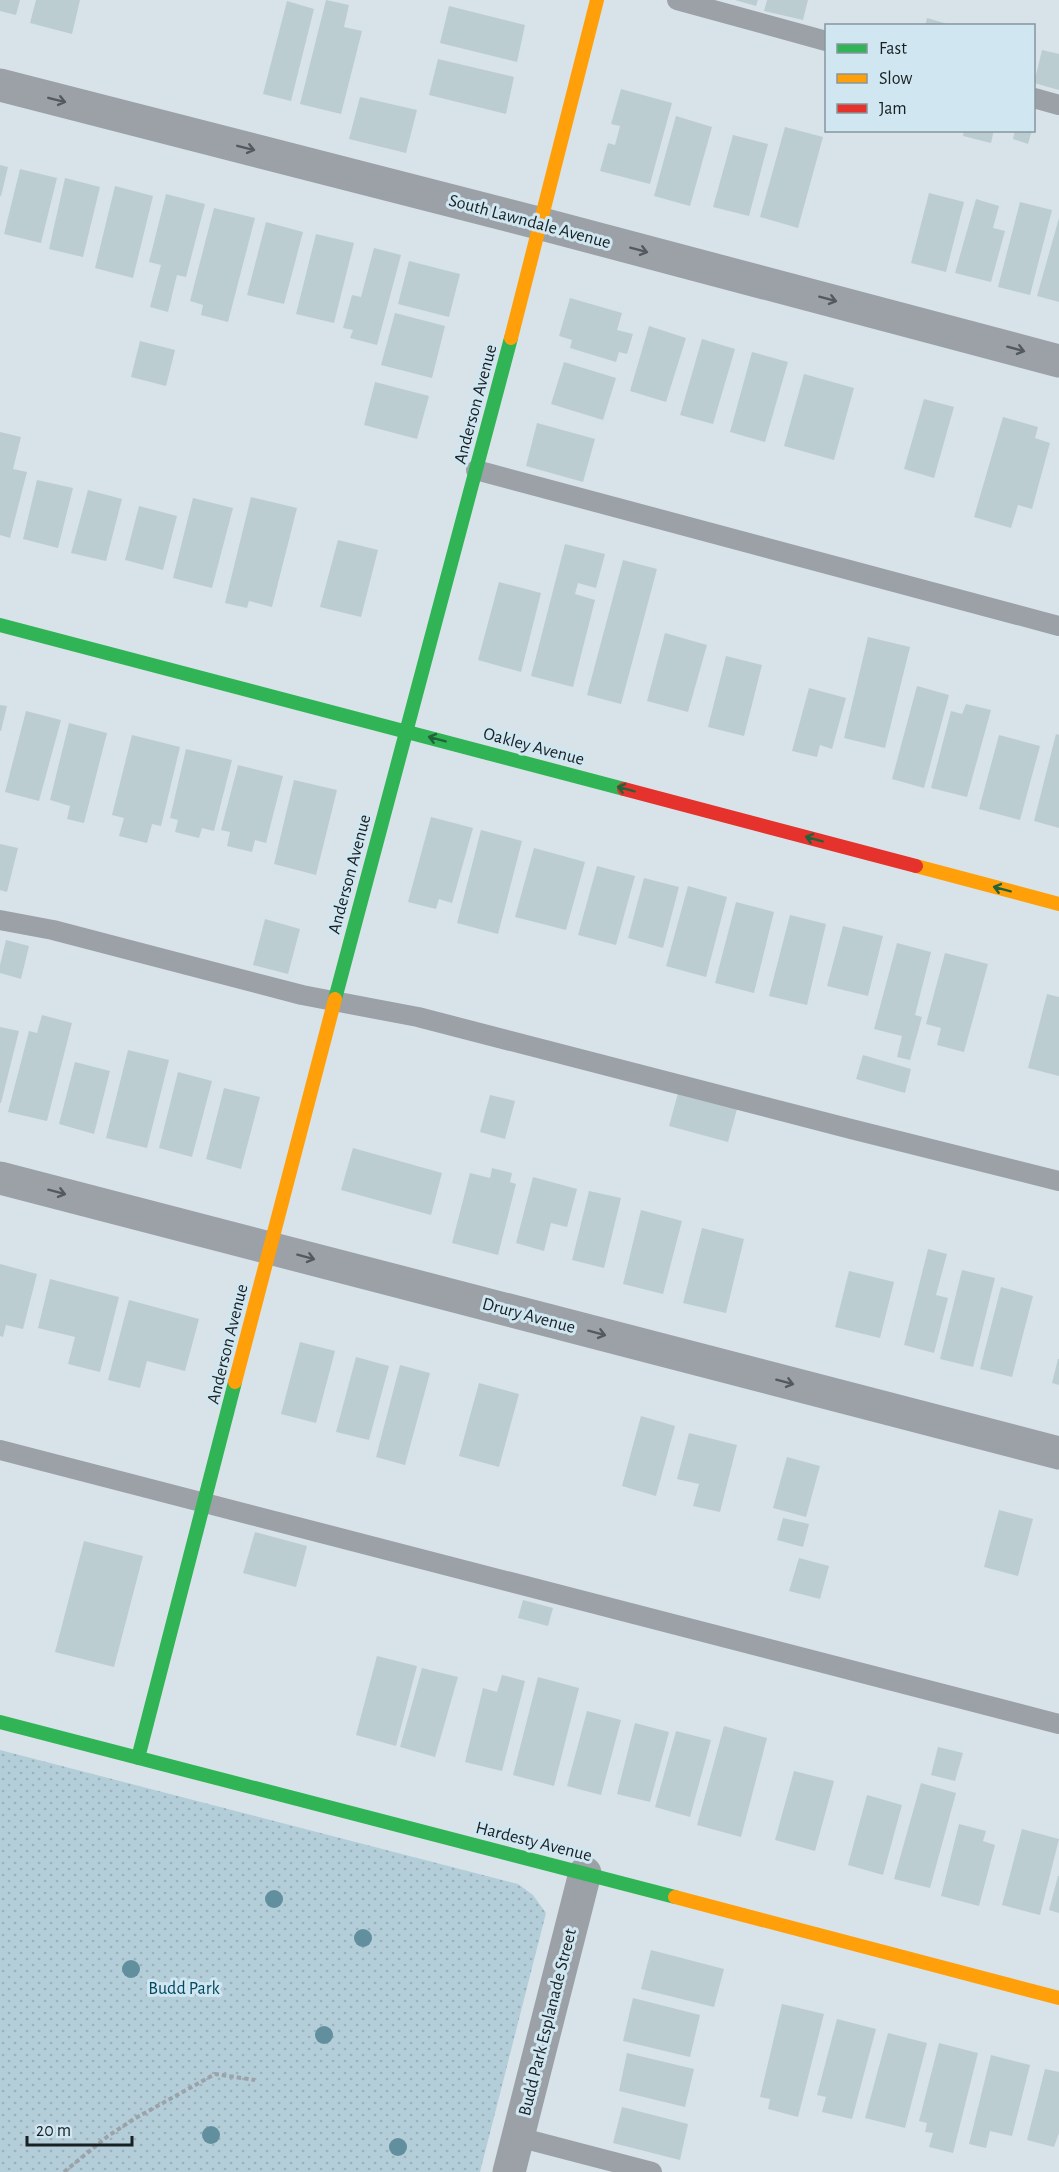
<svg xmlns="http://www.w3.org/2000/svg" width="1059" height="2172" viewBox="0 0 1059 2172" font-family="'Alegreya Sans',sans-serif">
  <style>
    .park { fill: url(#park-dots) }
    .building { fill: #bccdd1 }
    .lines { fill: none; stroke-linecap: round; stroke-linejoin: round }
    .path { stroke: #9ba2a8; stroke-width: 4; stroke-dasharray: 4.5 3; stroke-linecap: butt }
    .lane { stroke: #9ba1a7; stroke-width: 20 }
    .street { stroke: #9ba1a7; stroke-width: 33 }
    .fast { stroke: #30b455; stroke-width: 14 }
    .slow { stroke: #ff9f0a; stroke-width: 14 }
    .jam { stroke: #e5322d; stroke-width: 14 }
    .tree { fill: #628f9e }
    .oneway { stroke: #535a5f }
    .oneway2 { stroke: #23633a }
    .labels { text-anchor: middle; stroke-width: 6; stroke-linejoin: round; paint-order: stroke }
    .street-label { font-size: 18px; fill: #182024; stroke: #d0e6f0 }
    .park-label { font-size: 18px; fill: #034a61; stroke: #d0e6f0 }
  </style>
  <defs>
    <pattern id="park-dots" width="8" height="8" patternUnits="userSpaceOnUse" patternTransform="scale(1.5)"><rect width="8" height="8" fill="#b4ced9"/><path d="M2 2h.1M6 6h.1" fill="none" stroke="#9ab1ba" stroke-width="1.8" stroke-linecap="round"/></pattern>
  </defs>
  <rect width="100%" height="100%" fill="#d7e3e9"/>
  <!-- park -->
  <path class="park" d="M0 1750 518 1884 533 1895 546 1913 480 2172H0Z"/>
  <!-- building -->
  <path class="building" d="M0 0H20L16 15 0 11Z
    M36 0H80L72 34 30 23Z
    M326 0 349 5 344 27 362 31 341 114 300 104Z
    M735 0H758L756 6Z
    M767 0H808L803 20 764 11Z
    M287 1 314 9 291 101 263 94Z
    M449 6 525 25 517 62 440 43Z
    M927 18 951 25 950 26H925Z
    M1042 50 1059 54V90L1034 83Z
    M438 59 514 77 506 114 429 95Z
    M621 89 672 103 650 184 600 171 608 143 615 145 620 126 611 124Z
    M360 97 417 110 406 153 349 139Z
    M676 116 712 127 690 206 654 196Z
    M785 127 823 137 798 228 760 217Z
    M964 130H994L991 143 963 136Z
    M1015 130H1032L1028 144 1013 139Z
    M733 135 768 144 749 216 713 207Z
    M0 165 8 167 1 196H0Z
    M20 169 57 178 41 243 4 234Z
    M65 178 100 187 83 257 49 249Z
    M115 186 153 196 133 278 95 268Z
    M929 193 964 202 946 272 911 263Z
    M166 194 205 204 186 277 177 275 168 312 150 307 161 265 149 262Z
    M976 199 999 206 993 228 1005 231 991 282 955 273Z
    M1020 202 1052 210 1030 295 998 287Z
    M214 208 255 218 228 322 201 315 203 305 190 301Z
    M1059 218V302L1037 296Z
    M266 222 303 232 284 304 247 295Z
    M316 234 354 243 334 323 296 314Z
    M374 248 401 255 377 345 350 338 353 330 343 328 352 295 361 297Z
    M409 261 460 274 449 317 398 304Z
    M570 298 622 313 617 330 633 334 627 354 619 352 616 362 570 348 572 340 559 336Z
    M395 313 445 326 432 378 381 365Z
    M649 326 686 338 666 402 630 391Z
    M702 339 735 349 713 424 680 415Z
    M140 341 175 350 166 386 131 377Z
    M752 352 788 362 765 442 730 432Z
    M564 362 616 378 603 420 551 404Z
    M804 374 854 388 834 460 784 446Z
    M375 382 429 396 417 439 364 425Z
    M924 399 954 407 934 478 904 469Z
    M1003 417 1038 427 1035 438 1050 443 1032 509 1018 505 1011 528 974 517Z
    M537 423 595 439 583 482 526 466Z
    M0 432 21 437 13 469 27 472 10 538 0 535Z
    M37 480 73 488 58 548 23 539Z
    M88 490 122 499 106 561 71 553Z
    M251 497 297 508 272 607 249 601 247 608 225 603Z
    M193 498 233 508 212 588 173 578Z
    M139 506 177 516 163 570 125 560Z
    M338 540 378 550 361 617 320 607Z
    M565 544 605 554 596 588 578 583 575 594 595 600 573 687 531 676Z
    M623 560 657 569 621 704 587 695Z
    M499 582 541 593 521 672 478 660Z
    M665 633 707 645 688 712 647 701Z
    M868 637 910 647 885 748 844 738Z
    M726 656 762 665 744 736 708 727Z
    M917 686 949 695 924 788 892 779Z
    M809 688 846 698 832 749 820 745 817 757 792 751Z
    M966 704 991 710 967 797 931 788 951 711 962 714Z
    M0 705 7 706 1 731H0Z
    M26 711 61 720 39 801 5 792Z
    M69 723 107 733 84 823 67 819 70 806 50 800Z
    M1056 734 1059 735V828L1034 821Z
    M132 735 180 747 161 826 152 824 147 843 119 836 124 818 112 815Z
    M999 735 1040 746 1020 820 979 809Z
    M186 749 232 760 214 831 202 828 199 838 175 832 178 820 170 818Z
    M238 765 283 776 266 843 255 840 252 852 227 846 230 832 221 830Z
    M294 780 337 790 316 875 274 864Z
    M431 817 473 828 452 903 439 899 436 909 408 902Z
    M481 830 522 841 498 934 457 923Z
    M0 844 18 848 7 892 0 890Z
    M534 848 585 862 566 930 515 917Z
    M597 866 635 876 616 945 578 935Z
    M644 878 679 887 663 948 628 938Z
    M688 886 727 897 706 977 666 966Z
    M736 902 774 912 754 993 715 983Z
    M790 915 826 924 807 1005 769 996Z
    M265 919 300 929 288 974 253 965Z
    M843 926 883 936 868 996 827 986Z
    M6 940 29 946 21 979 0 973V965Z
    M897 943 931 952 915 1015 922 1017 910 1060 897 1057 902 1036 874 1029Z
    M945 953 988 964 964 1052 937 1045 941 1028 926 1024Z
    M1047 994 1059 997V1076L1028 1068Z
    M42 1015 72 1023 47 1121 8 1112 29 1031 37 1033Z
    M0 1027 19 1031 1 1103H0Z
    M128 1050 169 1060 147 1148 106 1138Z
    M863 1055 911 1069 905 1093 856 1079Z
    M75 1062 110 1071 94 1134 59 1124Z
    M178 1072 212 1081 192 1157 159 1148Z
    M224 1088 260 1097 241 1169 206 1159Z
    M678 1093 737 1109 728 1142 669 1126Z
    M490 1095 515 1101 505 1139 480 1132Z
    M353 1148 442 1173 431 1215 341 1190Z
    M492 1168 512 1173 510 1182 516 1184 498 1255 452 1243 470 1173 490 1178Z
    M533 1177 577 1189 567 1227 551 1223 544 1251 516 1243Z
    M589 1191 621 1198 604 1268 572 1260Z
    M641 1210 682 1221 663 1294 623 1284Z
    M702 1228 744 1239 726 1313 683 1303Z
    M928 1249 947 1254 936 1295 948 1298 934 1353 904 1345Z
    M0 1264 37 1274 23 1329 6 1325 3 1337 0 1336Z
    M962 1270 995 1278 973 1367 940 1359Z
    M849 1271 894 1282 880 1338 835 1327Z
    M50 1279 119 1297 100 1372 68 1364 75 1337 38 1328Z
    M1001 1287 1033 1296 1012 1377 980 1369Z
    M129 1300 199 1319 185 1371 147 1361 140 1388 108 1380Z
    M300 1342 335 1351 316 1423 281 1414Z
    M356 1357 389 1366 369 1440 336 1432Z
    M1058 1359H1059V1385L1052 1383Z
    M400 1365 430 1373 405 1465 376 1457Z
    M479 1383 519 1394 499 1467 459 1456Z
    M641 1416 675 1426 656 1496 622 1486Z
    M689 1433 737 1445 720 1512 693 1506 699 1484 677 1479Z
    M787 1457 820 1466 806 1517 773 1508Z
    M999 1510 1033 1519 1018 1576 984 1567Z
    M783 1518 809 1524 803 1547 777 1540Z
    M255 1532 307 1546 296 1587 243 1573Z
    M84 1541 143 1556 114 1667 55 1652Z
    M799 1558 829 1566 820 1599 789 1591Z
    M523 1600 553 1608 548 1626 518 1618Z
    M377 1656 417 1666 396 1746 356 1735Z
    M422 1668 458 1677 435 1757 400 1747Z
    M502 1675 525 1681 502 1771 465 1762 483 1688 497 1692Z
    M538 1677 579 1688 554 1786 513 1775Z
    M587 1711 621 1720 601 1795 567 1786Z
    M635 1723 669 1732 650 1802 617 1794Z
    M724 1726 767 1738 741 1837 697 1825Z
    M676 1731 711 1740 690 1817 655 1807Z
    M938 1747 963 1753 955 1781 931 1775Z
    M794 1771 834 1781 815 1851 775 1840Z
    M921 1783 956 1793 930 1888 894 1879Z
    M867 1795 902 1805 883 1875 848 1865Z
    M959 1824 986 1831 983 1841 995 1845 979 1906 941 1896Z
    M1022 1829 1059 1839 1040 1915 1002 1905Z
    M1058 1876H1059V1913L1049 1910Z
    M651 1950 724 1969 714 2007 641 1989Z
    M633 1998 700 2015 690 2057 623 2041Z
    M782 2004 824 2014 798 2117 768 2109 770 2099 760 2097Z
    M837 2019 876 2029 852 2119 822 2112 826 2097 817 2095Z
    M888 2033 927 2043 905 2128 865 2118Z
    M939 2043 978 2053 953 2153 929 2147 933 2133 925 2132 927 2123 919 2121Z
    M627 2053 694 2069 685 2107 619 2091Z
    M991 2055 1030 2065 1012 2136 990 2131 986 2148 969 2144Z
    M1045 2069 1059 2072V2133L1054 2147 1027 2140Z
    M622 2107 688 2124 680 2160 613 2143Z"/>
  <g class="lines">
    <!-- path -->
    <path class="path" d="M64 2172 108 2136 134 2119 215 2074 255 2080"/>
    <!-- lane -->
    <path class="lane" d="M677 0 826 41
      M1034 98 1059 105
      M476 470 1059 626
      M0 920 53 930 302 995 418 1017 851 1129 1059 1181
      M0 1450 1059 1724
      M518 2137 652 2172"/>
    <!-- street -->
    <path class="street" d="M0 85 542 224 1059 361
      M0 1178 1059 1453
      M509 2172 585 1873"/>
    <!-- fast -->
    <path class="fast" d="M0 625 624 789
      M335 999 511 338
      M0 1722 675 1897
      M138 1758 235 1382"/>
    <!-- slow -->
    <path class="slow" d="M511 338 597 0
      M916 866 1059 904
      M235 1382 335 999
      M675 1897 1059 1998"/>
    <!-- jam -->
    <path class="jam" d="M624 789 916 866"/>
  </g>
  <!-- trees -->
  <g class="tree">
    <circle cx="274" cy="1899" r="9"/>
    <circle cx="363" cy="1938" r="9"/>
    <circle cx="131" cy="1969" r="9"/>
    <circle cx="324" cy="2035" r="9"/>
    <circle cx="211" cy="2135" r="9"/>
    <circle cx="398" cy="2147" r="9"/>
  </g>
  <!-- one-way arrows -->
  <defs><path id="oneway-shaft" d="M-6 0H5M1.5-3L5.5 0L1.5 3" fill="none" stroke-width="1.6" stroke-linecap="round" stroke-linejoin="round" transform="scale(1.5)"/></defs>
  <g class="oneway">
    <use href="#oneway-shaft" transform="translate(57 100) rotate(14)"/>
    <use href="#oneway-shaft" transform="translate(246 148) rotate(14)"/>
    <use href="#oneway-shaft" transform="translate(639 250) rotate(15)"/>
    <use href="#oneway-shaft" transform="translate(828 299) rotate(15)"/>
    <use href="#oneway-shaft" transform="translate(1016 349) rotate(15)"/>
    <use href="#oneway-shaft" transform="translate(57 1192) rotate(15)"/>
    <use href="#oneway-shaft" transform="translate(306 1257) rotate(15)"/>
    <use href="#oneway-shaft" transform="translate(597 1333) rotate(15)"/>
    <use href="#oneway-shaft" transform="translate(785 1382) rotate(15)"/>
  </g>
  <g class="oneway2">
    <use href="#oneway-shaft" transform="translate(437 739) rotate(-165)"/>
    <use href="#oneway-shaft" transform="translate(626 789) rotate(-165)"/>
    <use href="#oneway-shaft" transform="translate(814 839) rotate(-165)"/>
    <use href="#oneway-shaft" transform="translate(1002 889) rotate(-165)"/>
  </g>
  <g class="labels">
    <!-- street labels -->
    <g class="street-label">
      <text transform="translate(530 221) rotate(15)" y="6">South Lawndale Avenue</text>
      <text transform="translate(475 404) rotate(-75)" y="6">Anderson Avenue</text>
      <text transform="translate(534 746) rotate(15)" y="6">Oakley Avenue</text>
      <text transform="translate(349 874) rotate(-75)" y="6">Anderson Avenue</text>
      <text transform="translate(529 1315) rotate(15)" y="6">Drury Avenue</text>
      <text transform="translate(227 1344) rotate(-76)" y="6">Anderson Avenue</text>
      <text transform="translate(534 1841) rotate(14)" y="6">Hardesty Avenue</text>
      <text transform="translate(547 2022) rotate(-76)" y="6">Budd Park Esplanade Street</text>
    </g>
    <!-- park labels -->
    <g class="park-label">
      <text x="184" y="1994">Budd Park</text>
    </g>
  </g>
  <!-- legend -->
  <rect x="825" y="24" width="210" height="108" fill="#d0e6f0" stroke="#86979e" stroke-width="1.5"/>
  <rect x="837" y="44" width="30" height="9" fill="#30b455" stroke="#86979e" stroke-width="1.5"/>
  <text x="879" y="54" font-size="18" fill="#182024">Fast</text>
  <rect x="837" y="74" width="30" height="9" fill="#ff9f0a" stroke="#86979e" stroke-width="1.5"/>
  <text x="879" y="84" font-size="18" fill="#182024">Slow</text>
  <rect x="837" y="104" width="30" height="9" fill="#e5322d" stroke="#86979e" stroke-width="1.5"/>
  <text x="879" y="114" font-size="18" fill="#182024">Jam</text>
  <!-- scale -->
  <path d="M27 2136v9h105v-9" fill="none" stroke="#182024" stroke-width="3"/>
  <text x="36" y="2136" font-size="18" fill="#182024" stroke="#d0e6f0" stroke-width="4.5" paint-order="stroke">20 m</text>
</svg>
